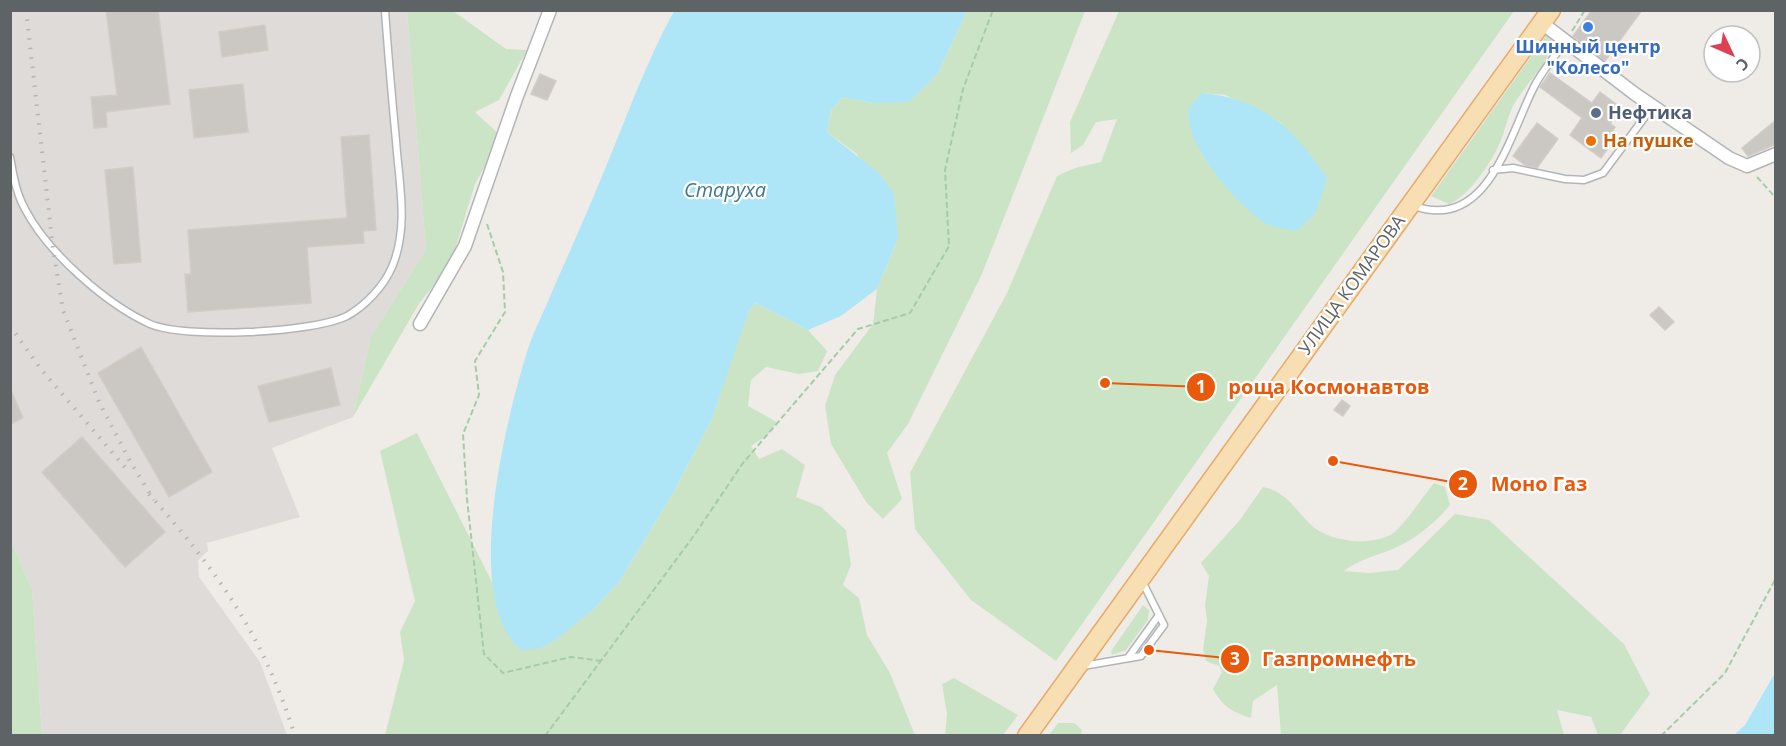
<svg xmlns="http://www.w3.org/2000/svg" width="1786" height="746" viewBox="0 0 1786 746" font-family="'Open Sans',sans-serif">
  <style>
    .industrial { fill: #dedbd9 }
    .green { fill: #cce4c6; fill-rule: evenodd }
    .water { fill: #aee6f7 }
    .building { fill: #cbc7c3; stroke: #d3ccc6; stroke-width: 1.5 }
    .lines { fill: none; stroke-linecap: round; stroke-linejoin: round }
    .service-casing { stroke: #b2b5b7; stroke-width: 9 }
    .minor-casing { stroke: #b2b5b7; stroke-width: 15 }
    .primary-casing { stroke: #e5aa6a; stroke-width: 21 }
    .path { stroke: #a4cca7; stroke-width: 2; stroke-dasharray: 6 3; stroke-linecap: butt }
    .service { stroke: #fff; stroke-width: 6 }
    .minor { stroke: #fff; stroke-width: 12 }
    .primary { stroke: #f8dfb3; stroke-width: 18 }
    .rail { stroke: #b4b5b5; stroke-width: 4; stroke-dasharray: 1.5 8; stroke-linecap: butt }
    .shop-dot { fill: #3f7fe0; stroke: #fff; stroke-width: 2 }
    .service-dot { fill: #5c6f8a; stroke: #fff; stroke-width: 2 }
    .food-dot { fill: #e8710a; stroke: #fff; stroke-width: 2 }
    .labels { text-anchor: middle; stroke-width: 4.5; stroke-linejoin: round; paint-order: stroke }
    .shop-label { font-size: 18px; font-weight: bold; fill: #366cbe; stroke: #fff }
    .service-label { font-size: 18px; font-weight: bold; fill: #4e5e75; stroke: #fff; text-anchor: start }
    .food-label { font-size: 18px; font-weight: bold; fill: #c56008; stroke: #fff; text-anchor: start }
    .street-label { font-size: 18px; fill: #5e6365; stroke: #fff }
    .water-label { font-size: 20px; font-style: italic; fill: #42778f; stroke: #fff }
    .leader { fill: none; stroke: #e8590c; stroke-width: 2 }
    .callout-dot { fill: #e8590c; stroke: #fff; stroke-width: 2 }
    .mark-label { font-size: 18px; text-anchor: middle; font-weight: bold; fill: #fff }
    .callout-label { font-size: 20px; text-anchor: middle; font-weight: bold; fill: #e8590c; stroke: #fff; stroke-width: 4.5; stroke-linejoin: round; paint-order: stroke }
  </style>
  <rect width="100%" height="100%" fill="#efece7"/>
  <!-- industrial -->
  <path class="industrial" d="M10 11H407L426 250 371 336 353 417 272 448 300 517 207 543 208 551 198 560 199 577 260 662 287 735H42L32 589 10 539Z"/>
  <!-- green -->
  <path class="green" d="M407 11H453L506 49 527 50 499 100 475 112 501 136 475 184 450 266 420 302 353 417 371 336 426 250Z
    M967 11H1085L982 274 908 424 887 453 902 499 883 519 866 502 831 444 825 406 835 375 873 324 877 289 898 238 857 154 827 132 831 110 843 97 873 103 938 73Z
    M1119 11H1514L1056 661 971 600 915 529 910 473 1007 293 1057 176 1075 168 1101 162 1117 119 1096 122 1083 145 1071 153 1070 122ZM1202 93 1225 95 1284 124Z
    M1548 33 1554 38C1550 62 1529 80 1516 101 1507 114 1506 131 1499 145 1491 163 1467 198 1449 204L1431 196Z
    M756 303 808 330 827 351 818 371 799 374 766 367 751 380 748 406 777 422 768 435 751 446 759 459 782 449 805 465 796 497 821 507 846 530 851 565 843 585 859 598 867 635 890 673 915 735H385L404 660 400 632 415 601 380 451 417 433 493 584 502 622 542 648 593 610 619 582 673 493 711 421 741 330 749 310Z
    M1434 483 1445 487 1450 505C1438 520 1417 538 1399 546 1381 555 1360 558 1344 571L1369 573 1398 570 1455 514 1489 520 1624 644 1650 694 1620 735H1598L1591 717 1557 710 1564 735H1281L1277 685 1253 701 1251 718C1232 712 1223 707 1213 689L1222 672 1219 666 1206 661 1203 649 1207 621 1205 605 1209 576 1201 563 1239 521 1263 487C1287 492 1293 507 1309 523 1327 542 1369 547 1392 534 1402 528 1425 494 1434 483Z
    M10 539 32 589 42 735H11Z
    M1143 605 1149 610 1148 620 1126 650 1112 655 1111 651Z
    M954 678 1018 715 1003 735H945L947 714 942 684Z
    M1058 723H1074L1082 730 1081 735H1049Z"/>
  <!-- water -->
  <path class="water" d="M674 11H967L938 73 909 102 873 103 843 97 831 110 827 132 880 174 894 193 898 238 877 289 841 316 808 330 756 303 749 310 711 421 673 493 619 582 593 610 558 638 542 648 521 650C460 599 507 415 528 349 534 330 544 312 551 294 569 253 588 211 605 169 627 116 646 62 674 11Z
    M1202 93C1264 99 1294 129 1327 178L1316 212 1297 231C1287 229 1273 228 1265 223 1239 207 1179 140 1190 107 1192 103 1199 97 1202 93Z
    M1775 673V735H1734L1745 725Z"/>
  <!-- building -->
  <path class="building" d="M106 10H158L170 104 106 112 107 127 94 128 91 97 117 95Z
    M1592 10H1642L1605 61 1573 36Z
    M265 25 268 50 222 57 219 32Z
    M1550 73 1592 103 1600 92 1621 108 1610 124 1615 127 1608 138 1613 141 1601 158 1570 135 1582 118 1540 87Z
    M540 74 556 81 547 100 531 94Z
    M243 84 248 132 194 138 189 90Z
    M1776 120V144L1748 156 1742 148Z
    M1537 123 1558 139 1537 168 1525 165 1513 156Z
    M369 135 376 230 363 231 364 243 307 247 311 303 188 312 185 274H191L188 230 347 218 341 137Z
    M133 167 141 262 114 264 105 170Z
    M1659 307 1674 322 1665 330 1650 315Z
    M141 347 212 472 169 497 98 373Z
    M331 368 340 405 269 422 258 386Z
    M10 388 23 418 10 424Z
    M1342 400 1350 406 1343 416 1334 410Z
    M82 437 165 532 125 567 42 472Z"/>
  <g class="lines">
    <!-- service casing -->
    <g class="service-casing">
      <path id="service" d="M10 157C13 174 16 193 25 209 47 252 106 304 150 324 185 339 312 333 347 316 365 306 384 286 392 267 409 227 399 183 396 141 392 98 388 54 385 10
        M1493 170 1513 168 1565 179 1584 180 1603 173 1653 106
        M1414 206C1488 232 1509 136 1534 87 1542 71 1555 56 1566 41
        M1128 658 1159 615
        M1083 666 1141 656 1164 625 1142 581"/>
    </g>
    <!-- minor casing -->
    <g class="minor-casing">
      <path id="minor" d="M1542 23 1635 94 1729 158 1747 166 1776 154
        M420 324 465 246 517 96 550 10"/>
    </g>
    <!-- primary casing -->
    <g class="primary-casing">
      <path id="primary" d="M1027 736 1551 10"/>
    </g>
    <!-- path -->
    <path class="path" d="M1572 31 1585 10
      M1757 177 1776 198
      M487 224 503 272 505 312 475 361 479 395 463 434 467 499 484 654 503 673 571 657 602 661
      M545 736 693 537 743 463 858 329 910 313 949 246 945 170 963 89 993 10
      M1661 736 1725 673 1776 578"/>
    <!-- service -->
    <use href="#service" class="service"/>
    <!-- minor -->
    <use href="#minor" class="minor"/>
    <!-- primary -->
    <use href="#primary" class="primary"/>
    <!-- rail -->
    <path class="rail" d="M26 10 53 248 63 310 99 402 131 463 154 500
      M10 326 40 368 129 472
      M149 494C218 572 263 635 295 736"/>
  </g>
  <!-- markers -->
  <circle class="shop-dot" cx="1588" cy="27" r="6"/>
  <circle class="service-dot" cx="1596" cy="113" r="6"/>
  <circle class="food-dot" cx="1591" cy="141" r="6"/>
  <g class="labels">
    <!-- shop labels -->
    <g class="shop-label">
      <text x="1588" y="53">Шинный центр<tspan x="1588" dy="21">"Колесо"</tspan></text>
    </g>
    <!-- service labels -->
    <g class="service-label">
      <text x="1608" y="119">Нефтика</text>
    </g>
    <!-- food labels -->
    <g class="food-label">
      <text x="1603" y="147">На пушке</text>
    </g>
    <!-- street labels -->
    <g class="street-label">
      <text transform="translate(1352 285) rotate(-54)" y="6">УЛИЦА КОМАРОВА</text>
    </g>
    <!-- water labels -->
    <g class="water-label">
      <text x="725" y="197">Старуха</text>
    </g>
  </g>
  <!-- callouts -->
  <path class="leader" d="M1105 383L1201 387M1333 461L1463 484M1149 650L1235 659"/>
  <g class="callout-dot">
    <circle cx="1105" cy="383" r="6"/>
    <circle cx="1333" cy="461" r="6"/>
    <circle cx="1149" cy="650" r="6"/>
    <circle cx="1201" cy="387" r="15"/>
    <circle cx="1463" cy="484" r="15"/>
    <circle cx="1235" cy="659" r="15"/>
  </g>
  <g class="mark-label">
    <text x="1201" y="393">1</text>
    <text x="1463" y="490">2</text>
    <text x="1235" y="665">3</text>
  </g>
  <g class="callout-label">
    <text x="1329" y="394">роща Космонавтов</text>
    <text x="1539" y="491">Моно Газ</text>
    <text x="1339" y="666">Газпромнефть</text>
  </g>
  <!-- border -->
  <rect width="1786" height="746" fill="none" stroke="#5e6365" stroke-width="24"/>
  <!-- north arrow -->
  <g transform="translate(1732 54) rotate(134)"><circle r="28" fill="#ffffff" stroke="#bfc1c1" stroke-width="1.5"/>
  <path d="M0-4.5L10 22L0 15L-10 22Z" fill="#da4254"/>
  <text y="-9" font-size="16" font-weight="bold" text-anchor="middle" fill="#5e6365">С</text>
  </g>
</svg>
